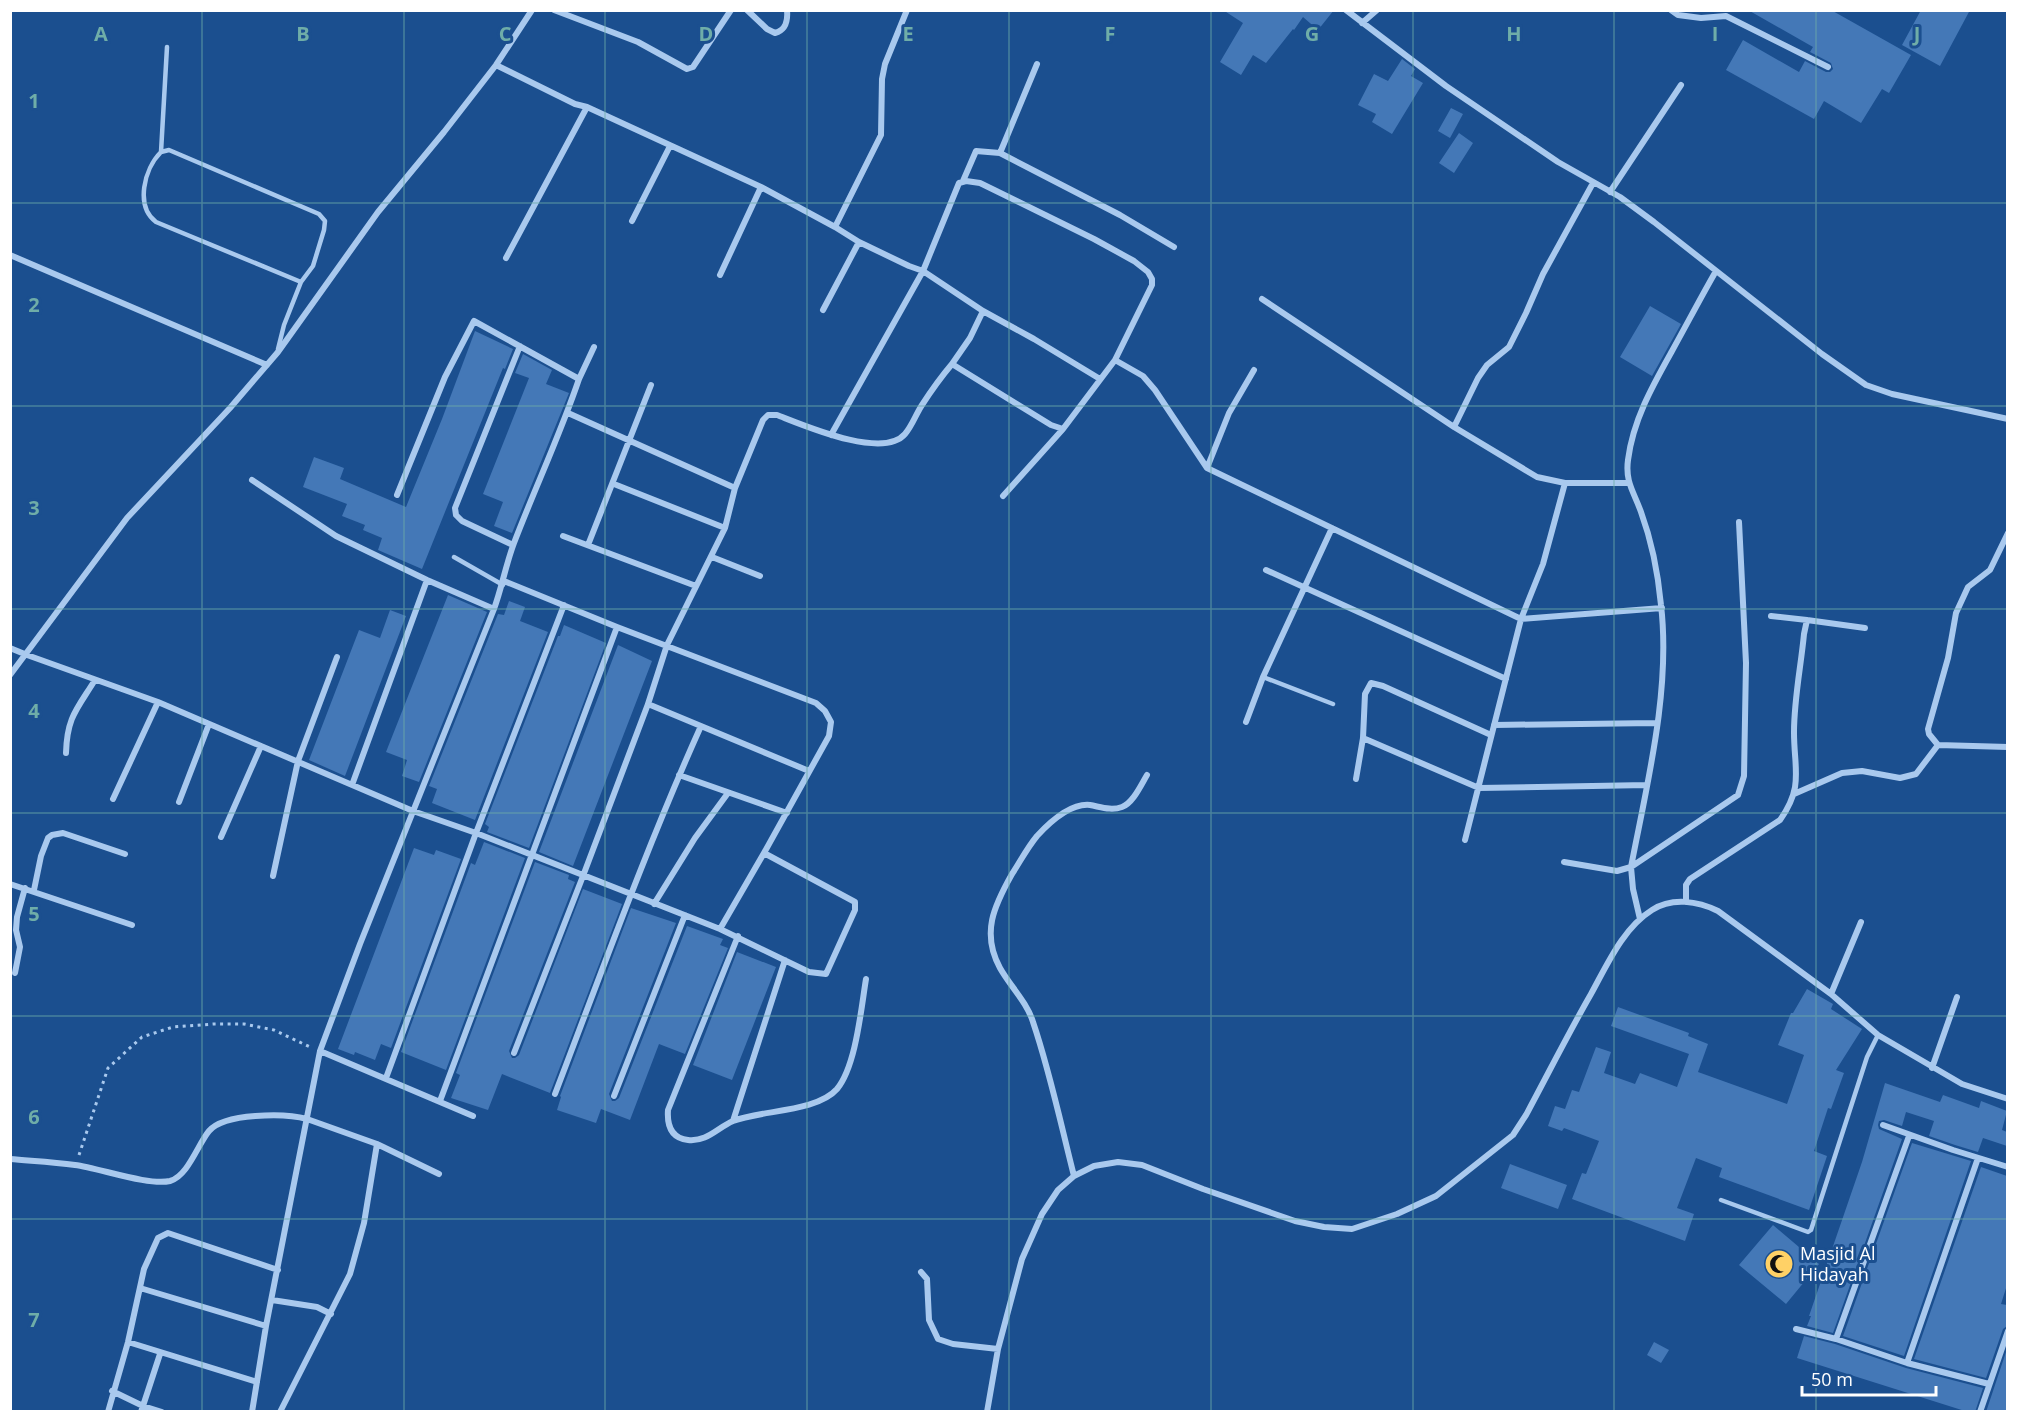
<svg xmlns="http://www.w3.org/2000/svg" width="2018" height="1422" viewBox="0 0 2018 1422" font-family="'Open Sans',sans-serif">
  <style>
    .building { fill: #4478b7 }
    .lines { fill: none; stroke-linecap: round; stroke-linejoin: round }
    .path { stroke: #a9c9ee; stroke-width: 3; stroke-dasharray: 3 4.5; stroke-linecap: butt }
    .lane { stroke: #a9c9ee; stroke-width: 4.5 }
    .street { stroke: #a9c9ee; stroke-width: 6 }
    .grid { fill: none; stroke: #6fada8; stroke-width: 1.5; stroke-opacity: 0.55 }
    .labels { text-anchor: middle; stroke-width: 6; stroke-linejoin: round; paint-order: stroke }
    .poi-label { font-size: 18px; fill: #fff; stroke: #1b4f8f; text-anchor: start }
    .grid-label { font-size: 20px; text-anchor: middle; font-weight: bold; fill: #6fada8; stroke: #1b4f8f; stroke-width: 6; stroke-linejoin: round; paint-order: stroke }
  </style>
  <rect width="100%" height="100%" fill="#1b4f8f"/>
  <!-- building -->
  <path class="building" d="M1223 10H1334L1318 30 1303 17 1294 30 1293 29 1266 63 1253 55 1241 75 1220 62 1243 23Z
    M1748 10H1831L1911 55 1889 93 1882 89 1861 123 1824 101 1814 119 1726 70 1743 40 1799 72 1805 61 1826 72H1830L1833 69 1831 63 1810 52 1813 47Z
    M1921 10H1970L1940 66 1902 45Z
    M1402 59 1415 69 1411 76 1423 83 1392 134 1372 122 1376 114 1358 105 1374 74 1388 81Z
    M1451 108 1463 114 1450 138 1438 131Z
    M1459 133 1473 143 1454 173 1439 163Z
    M1650 306 1681 324 1652 376 1620 357Z
    M475 331 513 349 505 369 503 368 422 569 378 550 382 538 363 530 365 525 342 516 347 504 303 487 314 457 344 468 340 479 406 507 442 419Z
    M523 354 552 370 546 384 569 393 512 533 494 526 503 502 483 494 529 378 515 373Z
    M448 595 487 612 419 782 402 776 407 760 386 752Z
    M509 601 525 607 520 621 548 632 475 820 432 803 437 789 429 786 498 614 504 615Z
    M390 610 406 616 345 776 309 760 359 630 380 638Z
    M564 625 606 643 529 848 487 832 489 827 485 824 558 636H560Z
    M618 645 652 661 573 866 539 852Z
    M484 842 525 858 446 1070 401 1052 471 863 475 865Z
    M414 848 434 855 436 850 461 859 391 1048 381 1044 375 1060 355 1052 354 1055 338 1049Z
    M535 862 569 875 568 879 575 882 509 1051 512 1058H515L519 1055 583 889 622 904 550 1093 502 1074 488 1110 451 1098 460 1075 456 1073Z
    M631 908 676 923 609 1094 612 1101H615L619 1098 687 926 723 939 720 945 728 948 685 1054 659 1044 630 1120 601 1109 596 1123 557 1110 561 1097 560 1096Z
    M737 952 776 967 732 1080 693 1065Z
    M1807 989 1833 1004 1831 1009 1862 1029 1836 1070 1844 1073 1831 1109 1828 1108 1814 1151 1827 1156 1809 1210 1719 1177 1722 1168 1696 1158 1677 1208 1694 1214 1685 1241 1572 1199 1582 1173 1586 1174 1599 1141 1564 1128 1562 1131 1548 1126 1555 1106 1565 1109 1572 1090 1579 1092 1596 1047 1611 1052 1604 1073 1635 1084 1640 1073 1677 1087 1689 1054 1611 1026 1618 1007 1689 1033 1688 1036 1708 1044 1698 1072 1787 1104 1804 1055 1778 1045 1791 1013H1793Z
    M1885 1083 1940 1102 1943 1095 1979 1108 1981 1101 2007 1111 2002 1130 2007 1132V1146L1983 1138 1978 1152 1955 1145 1929 1136 1934 1121 1906 1112 1902 1126 1884 1120 1879 1121 1878 1125 1879 1129 1902 1139 1833 1333 1807 1326 1811 1316H1809L1862 1162Z
    M1912 1143 1971 1161 1904 1356 1843 1336Z
    M1510 1164 1567 1185 1558 1209 1501 1188Z
    M1981 1167 2007 1176V1285L2001 1304 2007 1305V1326L2003 1329 1986 1378 1914 1359Z
    M1773 1225 1819 1264 1786 1304 1739 1265Z
    M1804 1336 1835 1344 1906 1368 1983 1388 1975 1412H1968L1797 1358Z
    M1654 1342 1669 1350 1661 1363 1647 1355Z
    M2007 1349V1412H1986Z"/>
  <g class="lines">
    <!-- path -->
    <path class="path" d="M79 1155 108 1068 142 1037 173 1027 214 1024H244L274 1030 310 1047"/>
    <!-- lane -->
    <path class="lane" d="M167 47 161 152 169 150 319 214 325 221 324 230 313 266 301 282 284 325 278 349
      M161 152C144 169 135 206 156 222L301 282
      M454 557 503 585
      M1263 677 1333 704
      M1721 1200 1808 1232 1811 1230 1867 1057 1878 1035"/>
    <!-- street -->
    <path class="street" d="M554 10 638 42 687 69 693 67 731 10
      M747 10 767 29 775 33C786 30 788 21 787 10
      M1346 10 1446 86 1558 162 1620 197 1654 222 1822 354 1866 385 1892 394 2008 419
      M1671 10 1678 15 1701 18 1726 16 1828 67
      M1362 23 1377 10
      M496 65 575 104 587 107 761 187 835 227 859 242 909 266 923 271 983 311 1034 339 1100 379
      M1000 153 1120 215 1174 247
      M963 181 976 151 1000 153 1037 64
      M1610 192 1681 85
      M632 221 670 146
      M835 227 881 135 882 79 885 64 907 10
      M10 255 267 365
      M506 258 587 107
      M720 275 761 187
      M1262 299 1454 427 1537 477 1565 483
      M823 310 859 242
      M952 364 970 338 983 311
      M579 379 594 347
      M568 413 735 488
      M1454 427 1478 378 1487 365 1509 347 1526 313 1543 274 1593 183
      M831 435 923 271 959 183 966 181 980 183 1094 239 1134 261 1148 272 1152 279V285L1115 360
      M1207 468 1229 413 1254 370
      M252 480 336 536 427 580 494 609
      M614 484 725 528
      M1003 496 1063 429
      M563 536 696 586
      M513 545 462 521 456 515 455 508 520 346
      M588 545 651 385
      M712 557 760 576
      M1266 570 1506 679
      M504 581 617 627 816 703 825 711 831 722 829 736 764 853 720 929
      M1807 620 1865 628
      M10 648 27 655 158 702 413 811 476 833 720 929 809 972 826 974 855 910V902L764 853
      M10 675 127 518 230 408 278 352 378 212 444 132 496 65 532 10
      M648 704 809 771
      M1246 722 1263 677 1332 528
      M1494 725 1656 723
      M1363 738 1479 788 1647 785
      M1938 745 1929 734 1928 729 1948 658 1956 613 1968 587 1990 570 2008 533
      M66 753C67 717 77 709 95 680
      M679 775 787 813
      M1356 779 1363 738 1365 694 1371 683 1383 686 1491 735
      M352 785 427 580
      M1794 794 1842 773 1862 771 1900 778 1916 774 1938 745 2008 747
      M113 799 158 702
      M179 802 209 724
      M221 837 261 746
      M1465 840 1521 619 1543 564 1565 483H1628
      M1564 862 1617 871 1631 867 1738 795 1744 776 1746 663 1739 522
      M273 876 298 761 337 657
      M10 884 132 925
      M34 890 41 856 48 838 52 835 63 833 125 854
      M1686 902V885L1690 879 1780 820C1804 786 1794 770 1794 732 1794 699 1801 666 1804 634L1807 620 1771 616
      M654 904 695 838 728 793
      M1640 919 1633 889 1631 867C1647 784 1671 690 1661 605 1658 573 1652 542 1641 512 1634 492 1625 482 1628 460 1633 420 1653 385 1672 351 1687 324 1701 297 1716 271
      M738 936 668 1110C667 1124 670 1138 688 1140 707 1142 717 1128 733 1121 761 1110 817 1112 837 1089 856 1066 861 1009 866 979
      M15 973 20 947 16 930 17 917 25 888
      M1831 994 1861 922
      M320 1051 473 1116
      M514 1053 583 876 648 704 667 645 725 528 735 488 763 420 768 415H777C803 425 883 460 905 434 912 426 916 414 922 405 931 391 941 377 952 364L1051 425 1063 429 1115 360 1143 376 1155 390 1207 468 1521 619 1662 608
      M1932 1068 1957 997
      M386 1078 476 833 564 605
      M555 1094C602 971 647 846 701 726
      M614 1096 685 915
      M440 1101 617 627
      M733 1121 785 960
      M1883 1125 1953 1150 2008 1167
      M10 1159C32 1161 53 1162 75 1165 99 1168 148 1186 170 1181 188 1176 198 1144 209 1131 224 1113 285 1113 307 1119L377 1144 439 1174
      M1074 1176C1061 1125 1050 1072 1033 1022 1027 1002 1010 986 1000 968 981 933 994 906 1012 874 1020 862 1027 848 1037 836 1050 822 1070 803 1090 805 1101 807 1111 811 1122 807 1133 803 1141 785 1147 775
      M921 1272 927 1279 929 1320 938 1339 953 1344 998 1349
      M140 1288 266 1326
      M272 1300 317 1307 331 1314
      M1796 1329 1836 1339 1907 1363 1989 1384
      M1836 1339 1909 1136
      M128 1342 257 1382
      M1907 1363 1978 1158
      M112 1391 143 1406 162 1412
      M108 1412 128 1342 144 1269 158 1238 168 1233 278 1270
      M141 1412 160 1354
      M252 1412 266 1326 320 1051 360 944 494 609C502 587 506 564 514 543 535 488 560 435 579 379L474 321 445 377 397 495
      M280 1412 350 1274 364 1223 377 1144
      M987 1412 998 1349 1022 1259 1042 1214 1058 1190 1074 1176 1094 1166 1118 1162 1142 1165 1203 1189 1295 1221 1324 1227 1352 1229 1397 1214 1436 1196 1513 1135 1526 1115C1548 1074 1568 1034 1591 994 1607 965 1623 928 1652 910 1672 897 1698 901 1718 911L1831 994 1878 1035 1962 1084 2008 1099
      M1980 1412 2008 1331"/>
  </g>
  <!-- grid -->
  <path class="grid" d="M202 10V1412M404 10V1412M605 10V1412M807 10V1412M1009 10V1412M1211 10V1412M1413 10V1412M1614 10V1412M1816 10V1412M10 203H2008M10 406H2008M10 609H2008M10 813H2008M10 1016H2008M10 1219H2008"/>
  <!-- icons -->
  <defs>
    <g id="mosque-disc" transform="scale(1.5)"><circle r="9.5" fill="#ffd166" stroke="#1b4f8f"/><path d="M3.5-4.9A6 6 0 1 0 3.5 4.9A5 5 0 1 1 3.5-4.9Z" fill="#111"/></g>
  </defs>
  <g fill-rule="evenodd">
    <use href="#mosque-disc" x="1779" y="1264"/>
  </g>
  <g class="labels">
    <!-- poi labels -->
    <g class="poi-label">
      <text x="1800" y="1260">Masjid Al<tspan x="1800" dy="21">Hidayah</tspan></text>
    </g>
  </g>
  <g class="grid-label">
    <text x="101" y="41">A</text>
    <text x="303" y="41">B</text>
    <text x="505" y="41">C</text>
    <text x="706" y="41">D</text>
    <text x="908" y="41">E</text>
    <text x="1110" y="41">F</text>
    <text x="1312" y="41">G</text>
    <text x="1514" y="41">H</text>
    <text x="1715" y="41">I</text>
    <text x="1917" y="41">J</text>
    <text x="34" y="108">1</text>
    <text x="34" y="312">2</text>
    <text x="34" y="515">3</text>
    <text x="34" y="718">4</text>
    <text x="34" y="921">5</text>
    <text x="34" y="1124">6</text>
    <text x="34" y="1327">7</text>
  </g>
  <!-- border -->
  <rect width="2018" height="1422" fill="none" stroke="#ffffff" stroke-width="24"/>
  <!-- scale -->
  <path d="M1802 1386v9h134v-9" fill="none" stroke="#ffffff" stroke-width="3"/>
  <text x="1811" y="1386" font-size="18" fill="#ffffff" stroke="#1b4f8f" stroke-width="4.5" paint-order="stroke">50 m</text>
</svg>
